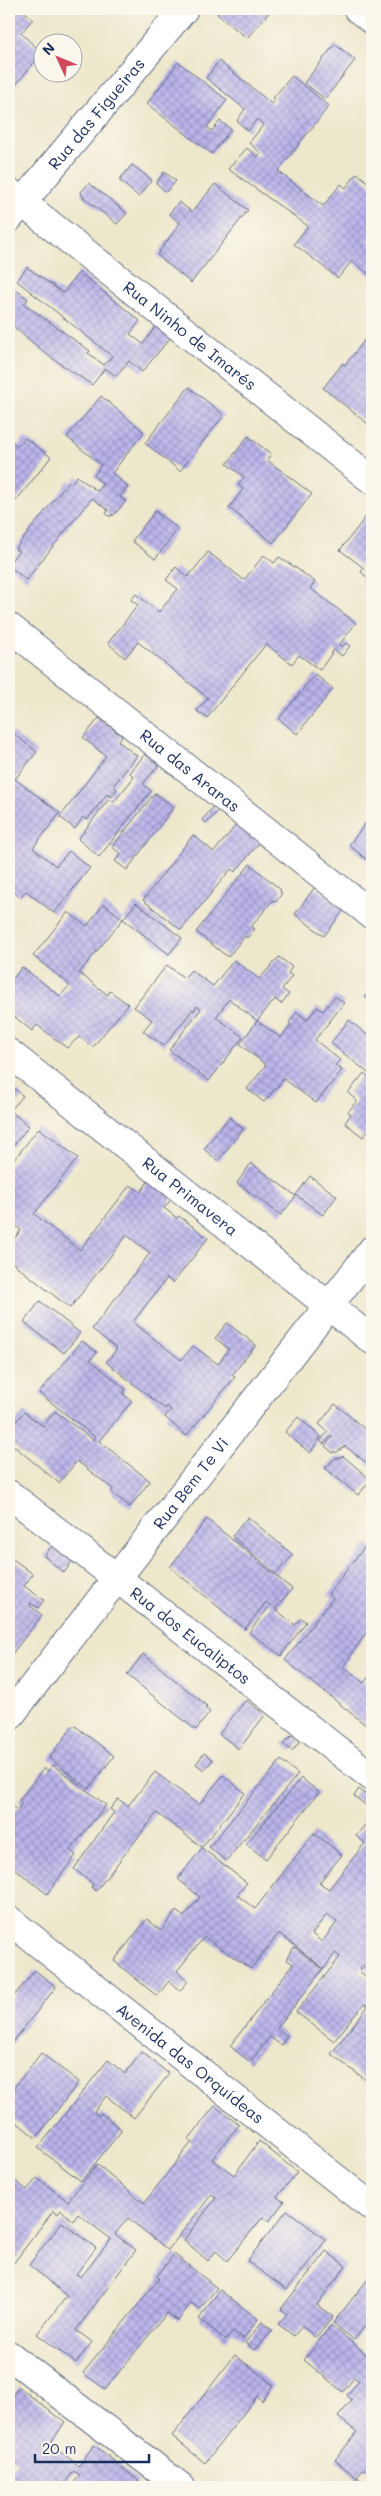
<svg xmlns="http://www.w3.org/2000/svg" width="381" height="2496" viewBox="0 0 381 2496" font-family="Mali,sans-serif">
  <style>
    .building { fill: url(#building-cross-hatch); fill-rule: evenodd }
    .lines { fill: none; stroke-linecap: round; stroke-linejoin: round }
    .minor-casing { stroke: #646f84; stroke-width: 30 }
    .tertiary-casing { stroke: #646f84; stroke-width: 30 }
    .minor { stroke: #fff; stroke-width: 28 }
    .tertiary { stroke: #fff; stroke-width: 28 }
    .labels { text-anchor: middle; stroke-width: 5; stroke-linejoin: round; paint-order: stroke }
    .street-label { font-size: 16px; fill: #1b2f5e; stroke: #fbf7ec }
  </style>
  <defs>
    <pattern id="building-cross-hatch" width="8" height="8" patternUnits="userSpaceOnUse" patternTransform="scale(1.25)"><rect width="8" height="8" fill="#bcb5ec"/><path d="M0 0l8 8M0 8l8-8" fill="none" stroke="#9894c2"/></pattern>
  </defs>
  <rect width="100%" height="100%" fill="#fbf7ec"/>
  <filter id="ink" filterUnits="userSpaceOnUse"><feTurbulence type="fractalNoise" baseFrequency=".02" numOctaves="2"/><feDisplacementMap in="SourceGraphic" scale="10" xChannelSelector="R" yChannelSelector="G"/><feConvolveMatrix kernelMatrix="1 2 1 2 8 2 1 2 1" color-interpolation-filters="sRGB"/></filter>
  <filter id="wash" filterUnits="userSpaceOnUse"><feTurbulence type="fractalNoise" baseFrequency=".0096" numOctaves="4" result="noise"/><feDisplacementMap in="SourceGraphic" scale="20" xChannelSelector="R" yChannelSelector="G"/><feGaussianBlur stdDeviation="1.12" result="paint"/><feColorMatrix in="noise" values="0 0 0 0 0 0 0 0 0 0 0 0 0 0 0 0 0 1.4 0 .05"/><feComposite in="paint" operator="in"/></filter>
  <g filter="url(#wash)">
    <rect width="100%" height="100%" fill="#ede7cb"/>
    <g id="blocks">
      <!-- building -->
      <path class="building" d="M9 9H21L33 19 21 33 42 53 9 93Z
        M222 9H272L247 38 217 14Z
        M335 44 355 60 325 99 304 83Z
        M219 61 272 104 275 100 273 98 292 76 329 106 278 171 323 206 341 184 346 188 357 173 372 186V235L368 241 372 244V277L352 261 338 278 294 244 308 226 228 169 247 148 257 157 261 153 249 143 264 124 257 119 248 131 237 121 245 109 206 78Z
        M178 62 227 100 207 127 212 131 220 121 231 129 212 154 147 104Z
        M132 165 152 180 139 197 119 180Z
        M164 172 176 181 166 192 156 183Z
        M89 183 127 213 117 224 83 197 81 192Z
        M215 184 248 210 191 283 157 255 180 223 169 214 179 202 192 212Z
        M27 267 63 293 79 272 140 321 130 334 143 344 156 326 171 337 142 372 129 361 116 376 105 368 92 385 49 356 9 323V285L28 299 24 304 90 351 88 353 104 365 112 356 17 281Z
        M372 331V418L368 424 323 388 343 363 345 365Z
        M189 387 224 415 180 471 145 443Z
        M101 396 144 432 112 473 128 487 120 497 126 501 113 516 112 514 110 517 106 513 108 510 92 498 26 580 9 566V563L19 551 15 549 69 481 71 483 77 476 97 491 103 484 94 476 101 465 67 437Z
        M248 436 271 454 267 460 312 494 273 543 229 508 243 489 238 485 244 477 227 464Z
        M25 438 51 457 15 502 9 497V440L18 446Z
        M372 509V582L371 584 367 582 369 579 361 572 364 568 340 550Z
        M155 511 178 529 155 559 132 541Z
        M208 552 244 580 264 555 274 563 279 557 296 568 315 582 310 588 356 623 339 645 342 647 346 643 350 646 342 656 334 650 320 670 299 655 292 664 266 644 207 718 197 711 208 698 138 642 125 658 108 643 138 605 131 600 136 594 159 612 178 589 166 580 176 567 188 577Z
        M315 674 333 689 297 734 279 719Z
        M99 718 122 736 118 741 137 756 113 786 117 789 111 797 107 794 87 820 83 817 75 829 60 817 106 756 83 738Z
        M9 730 37 752 15 779 60 813 33 848 56 866 69 851 90 868 54 913 26 891 20 897 9 888Z
        M145 754 159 765 143 784 151 791 99 857 78 839 109 799 114 802 134 777 130 773Z
        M155 793 174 807 127 870 115 861 121 854 112 847Z
        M213 807 218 811 207 823 202 820Z
        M372 815V864L349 845Z
        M241 819 259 843 235 872 231 869 181 930 143 900 193 835 214 852Z
        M250 864 281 890 280 892 282 893 276 902 273 900 251 927 255 929 247 938 245 936 228 957 196 932Z
        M315 887 344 910 324 936 295 914Z
        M136 903 182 938 169 954 123 919 79 973 108 995 110 991 128 1004 93 1047 79 1037 67 1048 37 1025 32 1031 9 1012V984L22 967 60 996 69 986V984L33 956 68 912 87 926 104 904 123 919Z
        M279 957 292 967 288 973 292 976 282 989 289 994 281 1004 275 999 257 1021 229 999 216 1017 243 1037 209 1081 169 1050 201 1009 197 1006 194 1011 193 1009 164 1046 143 1031 152 1020 134 1007 167 965 184 978 191 970 213 986 234 960 259 979Z
        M372 988V1003L365 997Z
        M335 996 344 1003 315 1040 340 1060 335 1065 342 1070 316 1103 284 1079 264 1102 247 1089 266 1065 240 1044 257 1021 281 1038 291 1025 289 1023 297 1012 307 1020 317 1007 323 1011Z
        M349 1020 372 1039V1076L331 1043Z
        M364 1073 372 1080V1126L363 1137 345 1123 351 1114 348 1112 357 1101 348 1093Z
        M9 1084 23 1096 10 1111 29 1126 9 1151Z
        M229 1117 243 1129 218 1161 204 1149Z
        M39 1128 78 1158 34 1214 80 1250 130 1185 141 1192 151 1177 175 1195 164 1208 177 1218 179 1216 208 1238 173 1283 167 1278 133 1322 181 1360 193 1346 218 1364 229 1349 215 1338 227 1323 256 1345 232 1375 235 1377 186 1436 165 1417 171 1410 167 1406 165 1409 106 1362 117 1349 92 1329 150 1253 127 1235 70 1308 9 1260V1246L21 1230 9 1221V1166Z
        M251 1163 296 1196 281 1215 237 1183Z
        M310 1176 337 1196 323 1215 296 1195Z
        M40 1301 80 1333 64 1353 24 1322Z
        M82 1341 97 1352 90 1360 126 1389 123 1394 132 1401 99 1441 150 1481 130 1507 111 1492 113 1489 77 1461 59 1483 9 1442V1430L24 1412 43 1426 55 1411 93 1440 95 1437 39 1393Z
        M335 1404 372 1435V1467L345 1446 336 1453 334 1451 333 1453 325 1446 333 1436 332 1435 324 1444 320 1441 328 1432 319 1424Z
        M298 1417 321 1437 310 1453 285 1432Z
        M343 1456 371 1480 358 1495 325 1468 335 1458H340Z
        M248 1517 293 1555 276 1574 232 1536Z
        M207 1519 292 1589 275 1609 295 1625 301 1618 306 1622 281 1656 249 1632 270 1606 266 1602 245 1629 170 1567Z
        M367 1544 372 1548V1624L343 1667 364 1683 372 1672V1730L285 1660 333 1598 328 1594Z
        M52 1546 72 1561 64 1573 44 1556Z
        M9 1556 33 1574 24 1586 44 1600 38 1608 31 1603 30 1606 42 1615 9 1658Z
        M143 1654 207 1706 205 1708 210 1712 196 1730 127 1675Z
        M246 1700 265 1715 239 1749 219 1734Z
        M74 1725 114 1756 89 1789 49 1758Z
        M292 1735 300 1741 292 1751 283 1744Z
        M204 1753 213 1760 204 1770 196 1764Z
        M281 1760 298 1774 226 1861 209 1847Z
        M53 1765 106 1805 70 1850 76 1855 47 1894 9 1864V1803L17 1810 22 1803 19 1800 44 1768 48 1771Z
        M155 1772 199 1805 223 1775 245 1793 202 1847 157 1813 96 1891 91 1887 93 1884 74 1869 114 1812 110 1809 118 1799 128 1806Z
        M301 1778 319 1792 266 1859 246 1844Z
        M359 1789 372 1800V1810L354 1796Z
        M372 1816V1973L363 1966 359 1971 372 1981V2079L370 2083 331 2054 368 2006 364 2004 334 2041 296 2012 340 1957 335 1953 324 1969 279 1933 251 1969 204 1937 177 1971 188 1981 180 1991 169 1981 157 1996 114 1961 147 1919 161 1931 176 1911 184 1917 200 1897 178 1879 202 1848 247 1883 237 1895 255 1909 314 1833 342 1855 319 1883 329 1889 365 1843 356 1836ZM327 1914 337 1922 322 1942 312 1934Z
        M294 1947 323 1969 277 2028 287 2036 281 2045 270 2037 250 2062 230 2046 293 1964 286 1959Z
        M35 1970 56 1987 9 2047V2015L11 2013 9 2002Z
        M142 2052 169 2074 134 2118 106 2096 94 2112 99 2116 101 2113 122 2130 81 2181 38 2148 108 2060 125 2074Z
        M41 2053 79 2082 36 2138 9 2116V2094Z
        M215 2106 239 2125 212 2159 234 2175 259 2141 297 2172 277 2197 284 2202 269 2221 263 2217 227 2261 216 2251 208 2261 184 2240 216 2198 212 2194 168 2250 128 2218 115 2234 136 2250 76 2330 92 2342 76 2363 37 2334 67 2296 29 2265 62 2222 96 2248 76 2274 81 2277 111 2239 78 2214 73 2221 61 2210 58 2214 53 2211 9 2269V2185L13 2179 27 2190 37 2178 68 2201 97 2164 144 2203 192 2142 188 2140Z
        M287 2210 326 2240 287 2290 247 2261Z
        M326 2251 346 2266 317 2305 333 2317 316 2338 302 2326 294 2336 278 2324 287 2314 281 2309Z
        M174 2254 217 2288 200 2309 191 2303 178 2321 167 2313 105 2389 83 2373 159 2279 157 2276Z
        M372 2274V2317L354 2340 333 2323Z
        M220 2290 258 2319 243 2339 233 2331 226 2340 199 2319Z
        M262 2322 273 2331 254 2350 245 2343Z
        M331 2325 372 2359V2475L364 2469 357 2477 371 2487H349L357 2478 335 2460 357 2432 338 2417 352 2400 347 2395 359 2381 354 2378 343 2392 304 2360Z
        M235 2355 273 2385 262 2401 257 2396 205 2463 172 2436Z
        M19 2387 65 2423 50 2443 79 2466 94 2445 139 2481 134 2487H70L80 2475 74 2471 62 2487H9L13 2480 9 2477V2473L17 2462 12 2458 9 2462V2400Z"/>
    </g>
  </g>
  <g filter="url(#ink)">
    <use href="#blocks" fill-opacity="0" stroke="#646f84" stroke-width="1"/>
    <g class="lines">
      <!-- minor casing -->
      <g class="minor-casing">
        <g id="minor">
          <path d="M358 9 372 20"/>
          <path id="s1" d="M9 192 372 480"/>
          <path id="s2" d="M9 218 184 9"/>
          <path id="s3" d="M9 627 372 915"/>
          <path id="s4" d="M9 1053 372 1340"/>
          <path id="s5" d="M9 1494 372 1777"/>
          <path id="s6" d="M9 1717 372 1250"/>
          <path d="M9 2355 181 2487"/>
        </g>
      </g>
      <!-- tertiary casing -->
      <g class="tertiary-casing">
        <g id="tertiary">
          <path id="s7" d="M9 1920 372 2207"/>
        </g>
      </g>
      <!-- minor -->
      <use href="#minor" class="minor"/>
      <!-- tertiary -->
      <use href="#tertiary" class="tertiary"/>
    </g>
  </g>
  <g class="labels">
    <!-- street labels -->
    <g class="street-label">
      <text dy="6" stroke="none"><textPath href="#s2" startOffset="136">Rua das Figueiras</textPath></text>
      <text dy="6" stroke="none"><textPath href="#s1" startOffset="231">Rua Ninho de Imarés</textPath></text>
      <text dy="6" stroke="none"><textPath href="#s3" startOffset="231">Rua das Araras</textPath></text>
      <text dy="6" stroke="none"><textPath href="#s4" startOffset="231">Rua Primavera</textPath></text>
      <text dy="6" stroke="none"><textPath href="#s6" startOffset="296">Rua Bem Te Vi</textPath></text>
      <text dy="6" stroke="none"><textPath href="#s5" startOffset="230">Rua dos Eucaliptos</textPath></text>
      <text dy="6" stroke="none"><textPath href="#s7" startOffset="231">Avenida das Orquídeas</textPath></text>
    </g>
  </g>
  <!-- margin -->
  <rect width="381" height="2496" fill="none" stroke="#fbf7ec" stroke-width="30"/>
  <!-- north arrow -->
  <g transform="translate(58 58) rotate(314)"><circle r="24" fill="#fbf7ec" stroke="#a1a7b3"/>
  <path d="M0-4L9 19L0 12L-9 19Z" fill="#d1495b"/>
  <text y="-8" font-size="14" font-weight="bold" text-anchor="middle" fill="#1b2f5e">N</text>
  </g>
  <!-- scale -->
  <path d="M35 2454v8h114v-8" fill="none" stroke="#1b2f5e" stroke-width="2.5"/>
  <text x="42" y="2454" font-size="15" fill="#1b2f5e" stroke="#fbf7ec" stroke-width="4" paint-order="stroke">20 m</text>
</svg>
